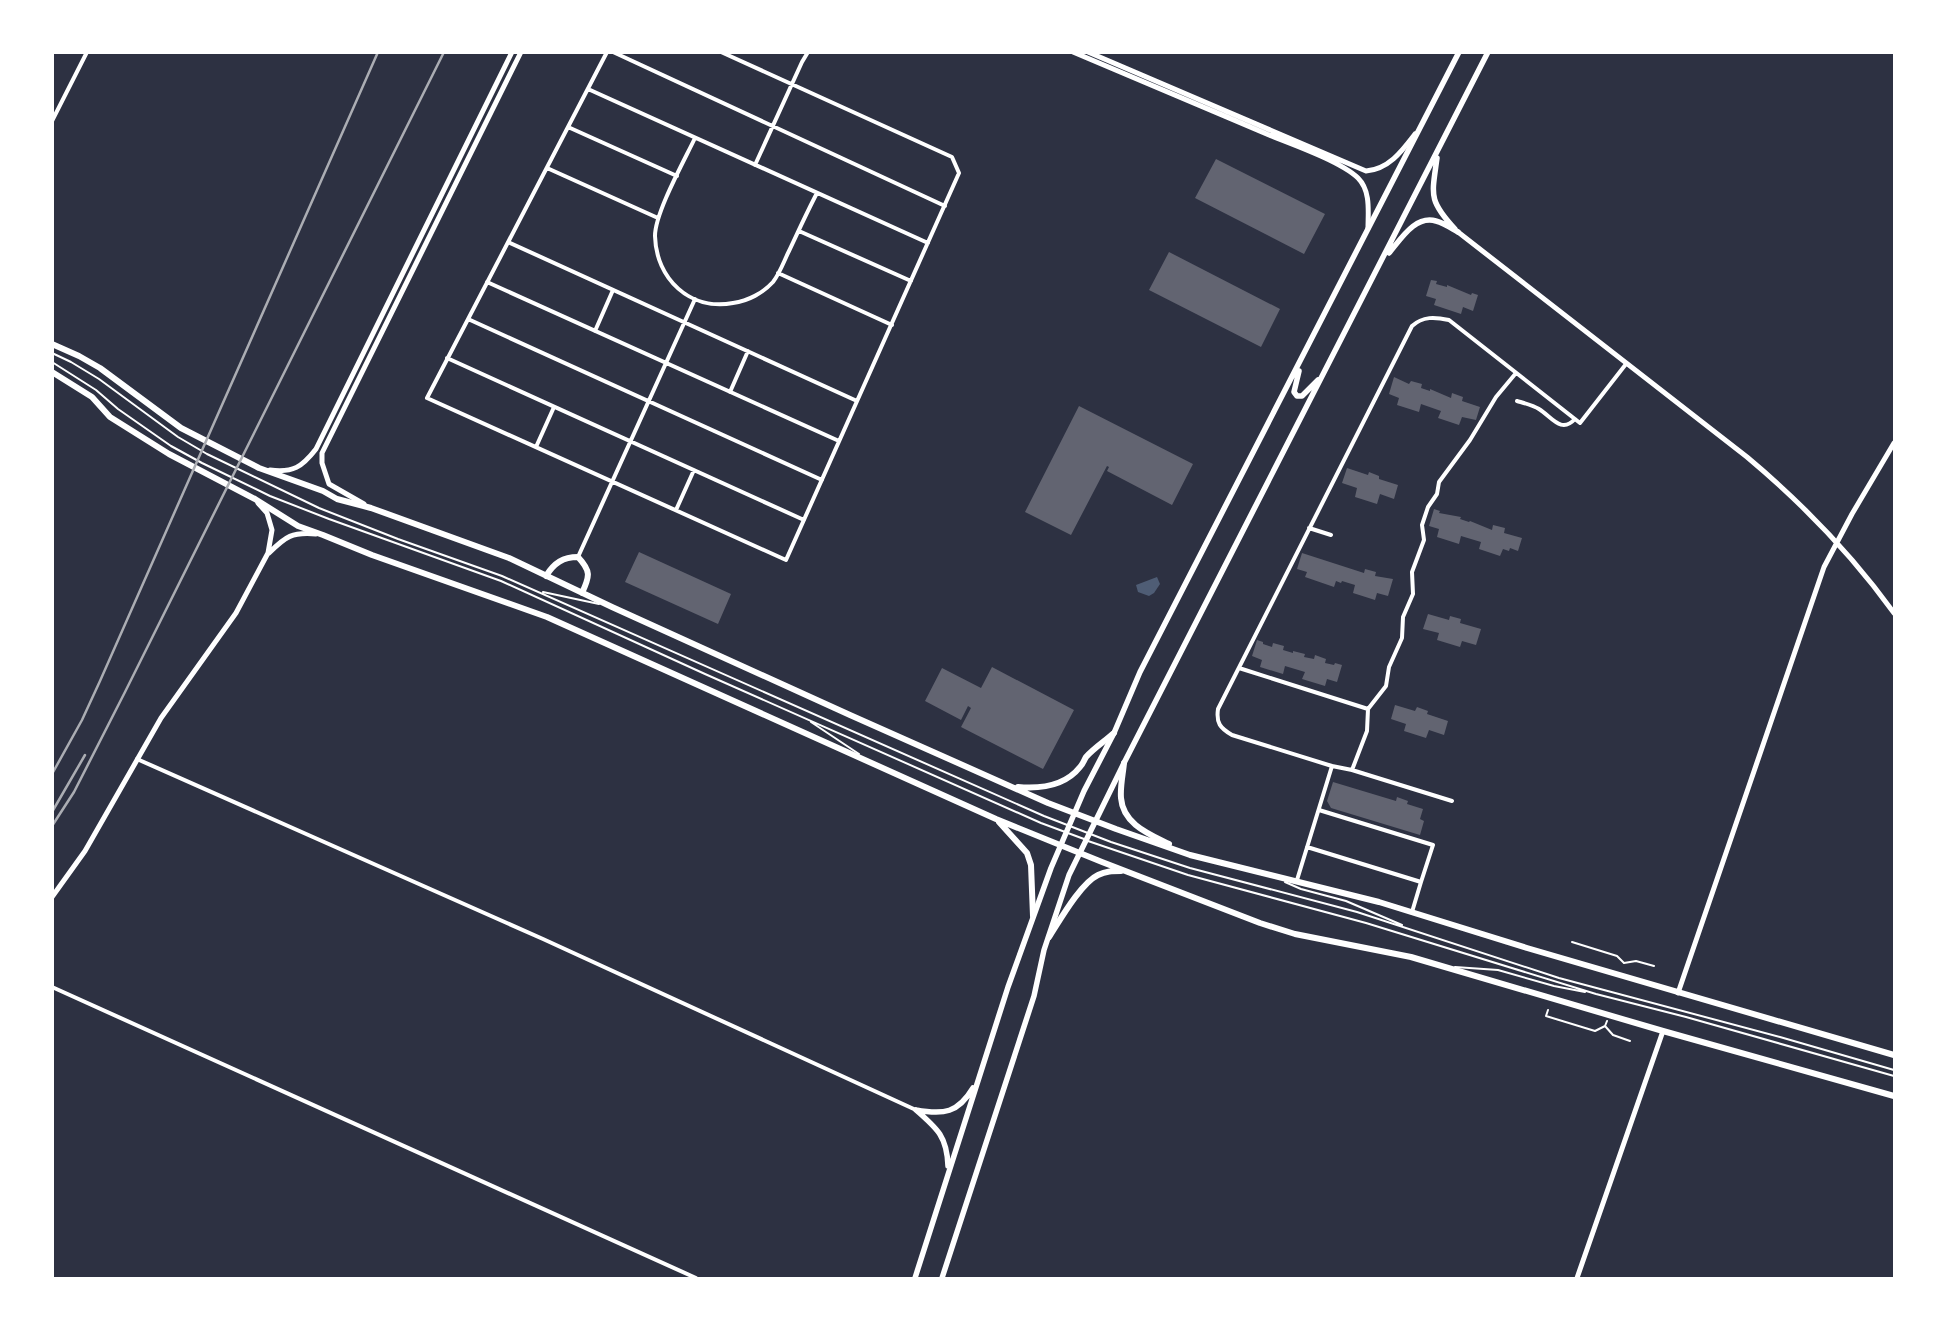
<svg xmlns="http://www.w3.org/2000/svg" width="1947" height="1331" viewBox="0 0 1947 1331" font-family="'Exo 2',sans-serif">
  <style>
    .water { fill: #4f5d75 }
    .building { fill: #626471 }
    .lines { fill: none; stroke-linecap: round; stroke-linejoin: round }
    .path { stroke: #fff; stroke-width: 2 }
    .service { stroke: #fff; stroke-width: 2 }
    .minor { stroke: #fff; stroke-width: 4 }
    .tertiary { stroke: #fff; stroke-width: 5 }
    .secondary { stroke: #fff; stroke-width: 5.5 }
    .primary { stroke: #fff; stroke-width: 6 }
    .rail { stroke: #abadb3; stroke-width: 2.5 }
  </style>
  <rect width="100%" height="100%" fill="#2d3142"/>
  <!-- water -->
  <path class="water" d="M1157 577 1160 584 1154 593 1149 596 1138 592 1136 585Z"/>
  <!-- building -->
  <path class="building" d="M1216 159 1325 214 1304 254 1195 198Z
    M1169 252 1280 309 1261 347 1149 290Z
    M1431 280 1437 281 1436 284 1447 287V285L1471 295 1472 293 1478 295 1473 311 1463 307 1461 314 1434 305 1436 299 1426 296Z
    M1394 377 1409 384 1411 381 1422 384 1421 388 1430 391V389L1451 398 1452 393 1463 397 1462 401 1480 407 1476 420 1462 417 1459 425 1438 418 1441 411 1421 404 1419 412 1397 405 1399 398 1389 394Z
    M1079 406 1193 464 1172 505 1107 471 1109 467 1107 466 1071 535 1025 512Z
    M1347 468 1368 475 1369 472 1379 476V479L1398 485 1394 499 1380 494 1377 504 1355 497 1357 488 1342 483Z
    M1434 509 1440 511 1439 513 1461 517 1460 519 1469 522 1470 521 1492 530 1493 525 1505 528 1504 533 1522 538 1518 551 1510 548 1509 551 1503 549 1500 556 1479 549 1481 542 1461 536 1459 544 1437 537 1439 529 1429 526Z
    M639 552 731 594 718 624 625 582Z
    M1302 553 1364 573 1365 569 1376 572 1375 576 1393 579 1388 596 1377 593 1375 600 1353 593 1355 585 1342 581 1341 583 1336 581 1334 587 1305 577 1307 572 1297 569Z
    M1428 614 1449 620 1450 616 1461 619 1460 623 1481 629 1476 645 1462 641 1460 647 1437 640 1439 633 1423 629Z
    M1257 640 1263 642V644L1272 647 1273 643 1284 646 1283 650 1293 653V651L1305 654 1304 657 1314 659 1315 655 1326 659 1325 663 1334 665 1335 663 1342 665 1337 682 1327 679 1325 686 1302 679 1305 672 1285 666 1283 674 1260 667 1262 660 1252 656Z
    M992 667 1074 710 1043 769 961 727 971 708 968 706 961 720 925 701 942 668 981 688Z
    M1395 705 1415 711 1417 707 1428 711 1427 714 1448 721 1444 735 1429 730 1426 738 1404 731 1406 724 1391 719Z
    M1333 782 1396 801 1397 797 1408 801 1407 804 1423 809 1420 819 1424 821 1420 835 1331 808 1327 801Z"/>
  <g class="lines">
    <!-- path -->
    <path class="path" d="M1572 942 1617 956 1624 963
      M1624 963 1636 961 1654 966
      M1548 1010 1546 1016 1595 1031 1605 1026 1607 1021
      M1605 1026 1613 1035 1630 1041"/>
    <!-- service -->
    <path class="service" d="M52 353 71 362 99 379 178 437 207 454 319 508 398 539 502 576 1044 816 1111 842 1190 868 1357 912 1559 978 1780 1037 1894 1070
      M52 362 96 390 118 409 171 446 202 463 270 496 329 519 501 581 705 674 1041 823 1084 839
      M543 592 599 604
      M811 722 859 754
      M1088 841 1188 875 1366 923 1596 994 1686 1017 1894 1076
      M1285 882 1301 889 1346 901 1402 925
      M1455 967 1498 970 1554 986 1585 992"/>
    <!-- minor -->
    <path class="minor" d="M607 52 427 398 786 560 959 173 952 157 721 52
      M613 52 945 206
      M588 89 928 243
      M52 121 87 52
      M568 127 677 176
      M695 138C684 161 655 213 655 236 656 279 690 311 733 303 748 301 763 293 773 282 780 273 784 261 789 251 798 232 807 212 817 193
      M755 165 802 62 808 52
      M547 168 658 218
      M799 231 911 281
      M508 242 857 401
      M778 273 892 325
      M487 282 839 441
      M468 319 822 480
      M595 331 613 290
      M447 358 804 520
      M730 392 748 351
      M1517 401C1524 403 1533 405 1539 409 1552 417 1561 434 1575 419
      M536 447 554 407
      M676 510 694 470
      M1309 528 1331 535
      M578 557 695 299
      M1239 668 1368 709 1367 731 1352 770
      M1368 709 1386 686 1389 667 1402 638 1403 617 1413 594 1412 572 1424 540 1422 525 1428 507 1437 494 1439 482 1470 440 1496 397 1516 373
      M137 759 543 939 916 1110
      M1332 766 1352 770 1452 801
      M1307 847 1421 882 1433 845 1319 810
      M1297 880 1332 766 1232 735C1220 728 1216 723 1218 709L1412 326C1423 316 1435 317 1449 320L1580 423 1626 364
      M1412 912 1421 882
      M52 987 696 1278"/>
    <!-- tertiary -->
    <path class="tertiary" d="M1073 52C1139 80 1204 107 1269 135 1292 144 1342 162 1358 178 1371 191 1368 212 1368 228
      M1088 52 1366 171C1389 169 1402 151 1415 134
      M1458 232 1747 457C1802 503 1852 555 1894 613
      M270 470C293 473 302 467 316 449L512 52
      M364 504 329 484 322 463V453L521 52
      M269 553C286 536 292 532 316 534
      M52 897 85 851 161 718 236 613 268 553 272 530 267 513 258 503
      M1678 993 1824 567 1852 514 1894 443
      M1577 1278 1663 1031"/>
    <!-- secondary -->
    <path class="secondary" d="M1437 158C1432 195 1428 200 1455 229
      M1389 253C1401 239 1415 215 1436 221 1444 223 1451 228 1458 232
      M1299 371 1294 392 1297 396H1302L1318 380
      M916 1110C944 1115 958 1113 973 1088
      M916 1110C938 1129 947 1137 948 1166
      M915 1278 1008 987 1051 868 1084 791 1114 733 1140 672 1459 52
      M942 1278 1034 996 1044 950 1069 875 1124 763 1488 52"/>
    <!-- primary -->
    <path class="primary" d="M52 344 79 356 100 368 181 428 259 468 323 491 337 499 371 508 509 558 612 607 850 715 1048 803 1116 829 1190 855 1379 902 1527 948 1894 1055
      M52 372 92 397 110 417 169 454 255 499 298 526 323 535 372 555 547 617 996 819 1102 862 1260 923 1295 934 1411 957 1663 1031 1894 1096
      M546 576C554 563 563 557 578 557 591 571 590 576 582 593
      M1124 763C1123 774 1120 787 1121 798 1123 824 1149 834 1169 844
      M1018 787C1041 789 1065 786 1080 767 1083 764 1084 760 1086 757 1094 748 1105 741 1114 733
      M999 822 1027 853 1031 865 1033 916
      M1049 937C1060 920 1081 883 1098 875 1106 871 1113 871 1121 871"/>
    <!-- rail -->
    <path class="rail" d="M52 774 82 720 100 681 378 52
      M52 812 85 755
      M52 826 74 792 125 692 444 52"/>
  </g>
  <!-- border -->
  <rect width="1947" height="1331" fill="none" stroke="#ffffff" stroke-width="108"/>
</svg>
